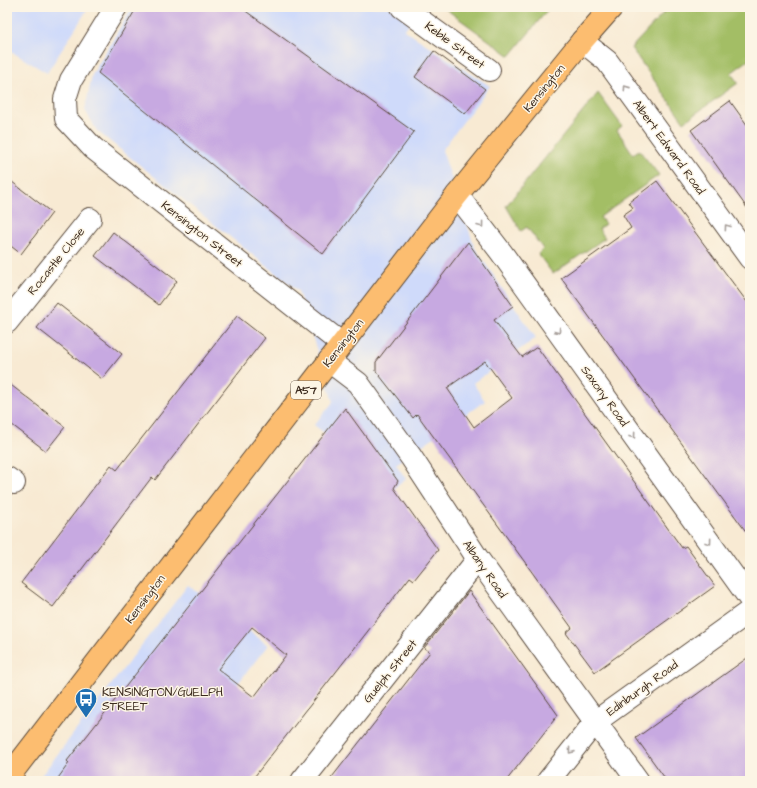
<svg xmlns="http://www.w3.org/2000/svg" width="757" height="788" viewBox="0 0 757 788" font-family="'Architects Daughter',sans-serif">
  <style>
    .built { fill: #cfdafa }
    .green { fill: #a3be65; stroke: #6f7442 }
    .building { fill: #c7a9e1; fill-rule: evenodd }
    .lines { fill: none; stroke-linecap: round; stroke-linejoin: round }
    .minor-casing { stroke: #574739; stroke-width: 24 }
    .major-casing { stroke: #574739; stroke-width: 24 }
    .minor { stroke: #fff; stroke-width: 22 }
    .major { stroke: #fcbd6f; stroke-width: 22 }
    .oneway { stroke: #a79f9a }
    .labels { text-anchor: middle; stroke-width: 3; stroke-linejoin: round; paint-order: stroke }
    .shield { fill: #fcf5e5; stroke: #75675a; stroke-width: 1 }
    .shield-label { font-size: 11px; font-weight: bold; fill: #3b2a1e }
    .street-label { font-size: 12px; fill: #3b2a1e; stroke: #fcf5e5 }
    .poi-label { font-size: 12px; fill: #3b2a1e; stroke: #fcf5e5; text-anchor: start }
  </style>
  <rect width="100%" height="100%" fill="#fcf5e5"/>
  <filter id="ink" filterUnits="userSpaceOnUse"><feTurbulence type="fractalNoise" baseFrequency=".025" numOctaves="2"/><feDisplacementMap in="SourceGraphic" scale="8" xChannelSelector="R" yChannelSelector="G"/><feConvolveMatrix kernelMatrix="1 2 1 2 8 2 1 2 1" color-interpolation-filters="sRGB"/></filter>
  <filter id="wash" filterUnits="userSpaceOnUse"><feTurbulence type="fractalNoise" baseFrequency=".012" numOctaves="4" result="noise"/><feDisplacementMap in="SourceGraphic" scale="16" xChannelSelector="R" yChannelSelector="G"/><feGaussianBlur stdDeviation="0.9" result="paint"/><feColorMatrix in="noise" values="0 0 0 0 0 0 0 0 0 0 0 0 0 0 0 0 0 1.4 0 .05"/><feComposite in="paint" operator="in"/></filter>
  <g filter="url(#wash)">
    <rect width="100%" height="100%" fill="#f8ead3"/>
    <!-- built -->
    <path class="built" d="M7 7H89L47 73 7 49Z
      M132 7H423L404 30 490 86 442 150 475 248 536 338 473 383 485 401 396 464 406 479 389 493 372 470 314 425 333 402 298 291 97 131 85 110 92 75Z
      M188 585 268 645 162 781H37Z"/>
    <!-- green -->
    <path class="green" d="M443 7H550L510 56Z
      M669 7H750V59L731 73 738 83 684 122 631 48Z
      M598 93 622 126 617 130 633 154 639 150 659 175 600 217 605 224 599 229 605 238 553 274 538 254 543 249 527 227 521 231 506 206Z"/>
    <g id="blocks">
      <!-- building -->
      <path class="building" d="M137 7H240L414 132 323 254 98 73Z
        M434 51 485 89 465 114 415 77Z
        M730 101 750 129V212L691 130Z
        M7 178 52 213 21 254 7 243Z
        M657 181 750 306V537L561 278 631 228 623 215 633 208 629 202Z
        M113 232 177 281 159 305 95 256Z
        M468 242 513 306 494 320 522 357 537 347 682 548 686 546 715 586 595 672 566 633 572 628 524 561 417 414 413 418 376 371V362ZM485 361 512 398 474 427 447 388Z
        M57 303 122 354 102 379 37 328Z
        M237 316 265 338 155 480 152 477 53 607 21 583 111 465 117 470Z
        M7 382 65 427 46 451 7 421Z
        M345 408 398 481 394 488 438 550 414 580 410 577 251 781H56L69 763 67 761ZM252 627 286 655 254 697 218 669Z
        M469 591 558 715 506 781H329L430 652 424 648Z
        M750 656V781H667L636 738Z"/>
    </g>
  </g>
  <g filter="url(#ink)">
    <use href="#blocks" fill-opacity="0" stroke="#574739" stroke-width="1"/>
    <g class="lines">
      <!-- minor casing -->
      <g class="minor-casing">
        <path id="minor" d="M116 7 71 80 65 99 66 119 93 148 342 344
          M402 7 489 70
          M582 41 607 61 750 258
          M457 195 501 252 750 599
          M7 322 90 219
          M329 361 358 383 411 457 478 559 638 781
          M7 478 14 483
          M302 781 478 559
          M548 781 595 722 750 611"/>
      </g>
      <!-- major casing -->
      <g class="major-casing">
        <path id="major" d="M7 779 457 195 582 41 612 7"/>
      </g>
      <!-- minor -->
      <use href="#minor" class="minor"/>
      <!-- major -->
      <use href="#major" class="major"/>
    </g>
    <!-- one-way arrows -->
    <defs><path id="oneway-chevron" d="M-2-3.5L2.5 0L-2 3.5" fill="none" stroke-width="1.6" stroke-linecap="round" stroke-linejoin="round"/></defs>
    <g class="oneway">
      <use href="#oneway-chevron" transform="translate(626 88) rotate(-125)"/>
      <use href="#oneway-chevron" transform="translate(481 225) rotate(53)"/>
      <use href="#oneway-chevron" transform="translate(727 227) rotate(-126)"/>
      <use href="#oneway-chevron" transform="translate(558 331) rotate(54)"/>
      <use href="#oneway-chevron" transform="translate(633 436) rotate(54)"/>
      <use href="#oneway-chevron" transform="translate(709 542) rotate(54)"/>
      <use href="#oneway-chevron" transform="translate(571 751) rotate(129)"/>
    </g>
  </g>
  <!-- icons -->
  <defs>
    <g id="bus-pin" transform="scale(1.15)"><path d="M0 17L-7.5 6A9.5 9.5 0 1 1 7.5 6Z" fill="#1f6fb2" stroke="#fcf5e5"/><path d="M-5-6H5V4H4V6H2V4H-2V6H-4V4H-5ZM-3.5-4V0h7V-4ZM-3.5 1.2v1.5H-2V1.2ZM2 1.2v1.5H3.5V1.2Z" fill="#fff"/></g>
  </defs>
  <g fill-rule="evenodd">
    <use href="#bus-pin" x="86" y="699"/>
  </g>
  <g class="labels">
    <!-- shield labels -->
    <rect class="shield" x="291" y="381" width="30" height="18" rx="3"/>
    <g class="shield-label">
      <text x="306" y="394">A57</text>
    </g>
    <!-- street labels -->
    <g class="street-label">
      <text transform="translate(455 45) rotate(36)" y="4">Keble Street</text>
      <text transform="translate(544 88) rotate(-51)" y="4">Kensington</text>
      <text transform="translate(669 147) rotate(54)" y="4">Albert Edward Road</text>
      <text transform="translate(202 234) rotate(38)" y="4">Kensington Street</text>
      <text transform="translate(56 261) rotate(-51)" y="4">Rocastle Close</text>
      <text transform="translate(343 343) rotate(-52)" y="4">Kensington</text>
      <text transform="translate(605 396) rotate(54)" y="4">Saxony Road</text>
      <text transform="translate(485 569) rotate(55)" y="4">Albany Road</text>
      <text transform="translate(145 599) rotate(-53)" y="4">Kensington</text>
      <text transform="translate(390 671) rotate(-51)" y="4">Guelph Street</text>
      <text transform="translate(642 688) rotate(-36)" y="4">Edinburgh Road</text>
    </g>
    <!-- poi labels -->
    <g class="poi-label">
      <text x="102" y="696">KENSINGTON/GUELPH<tspan x="102" dy="14">STREET</tspan></text>
    </g>
  </g>
  <!-- margin -->
  <rect width="757" height="788" fill="none" stroke="#fcf5e5" stroke-width="24"/>
</svg>
